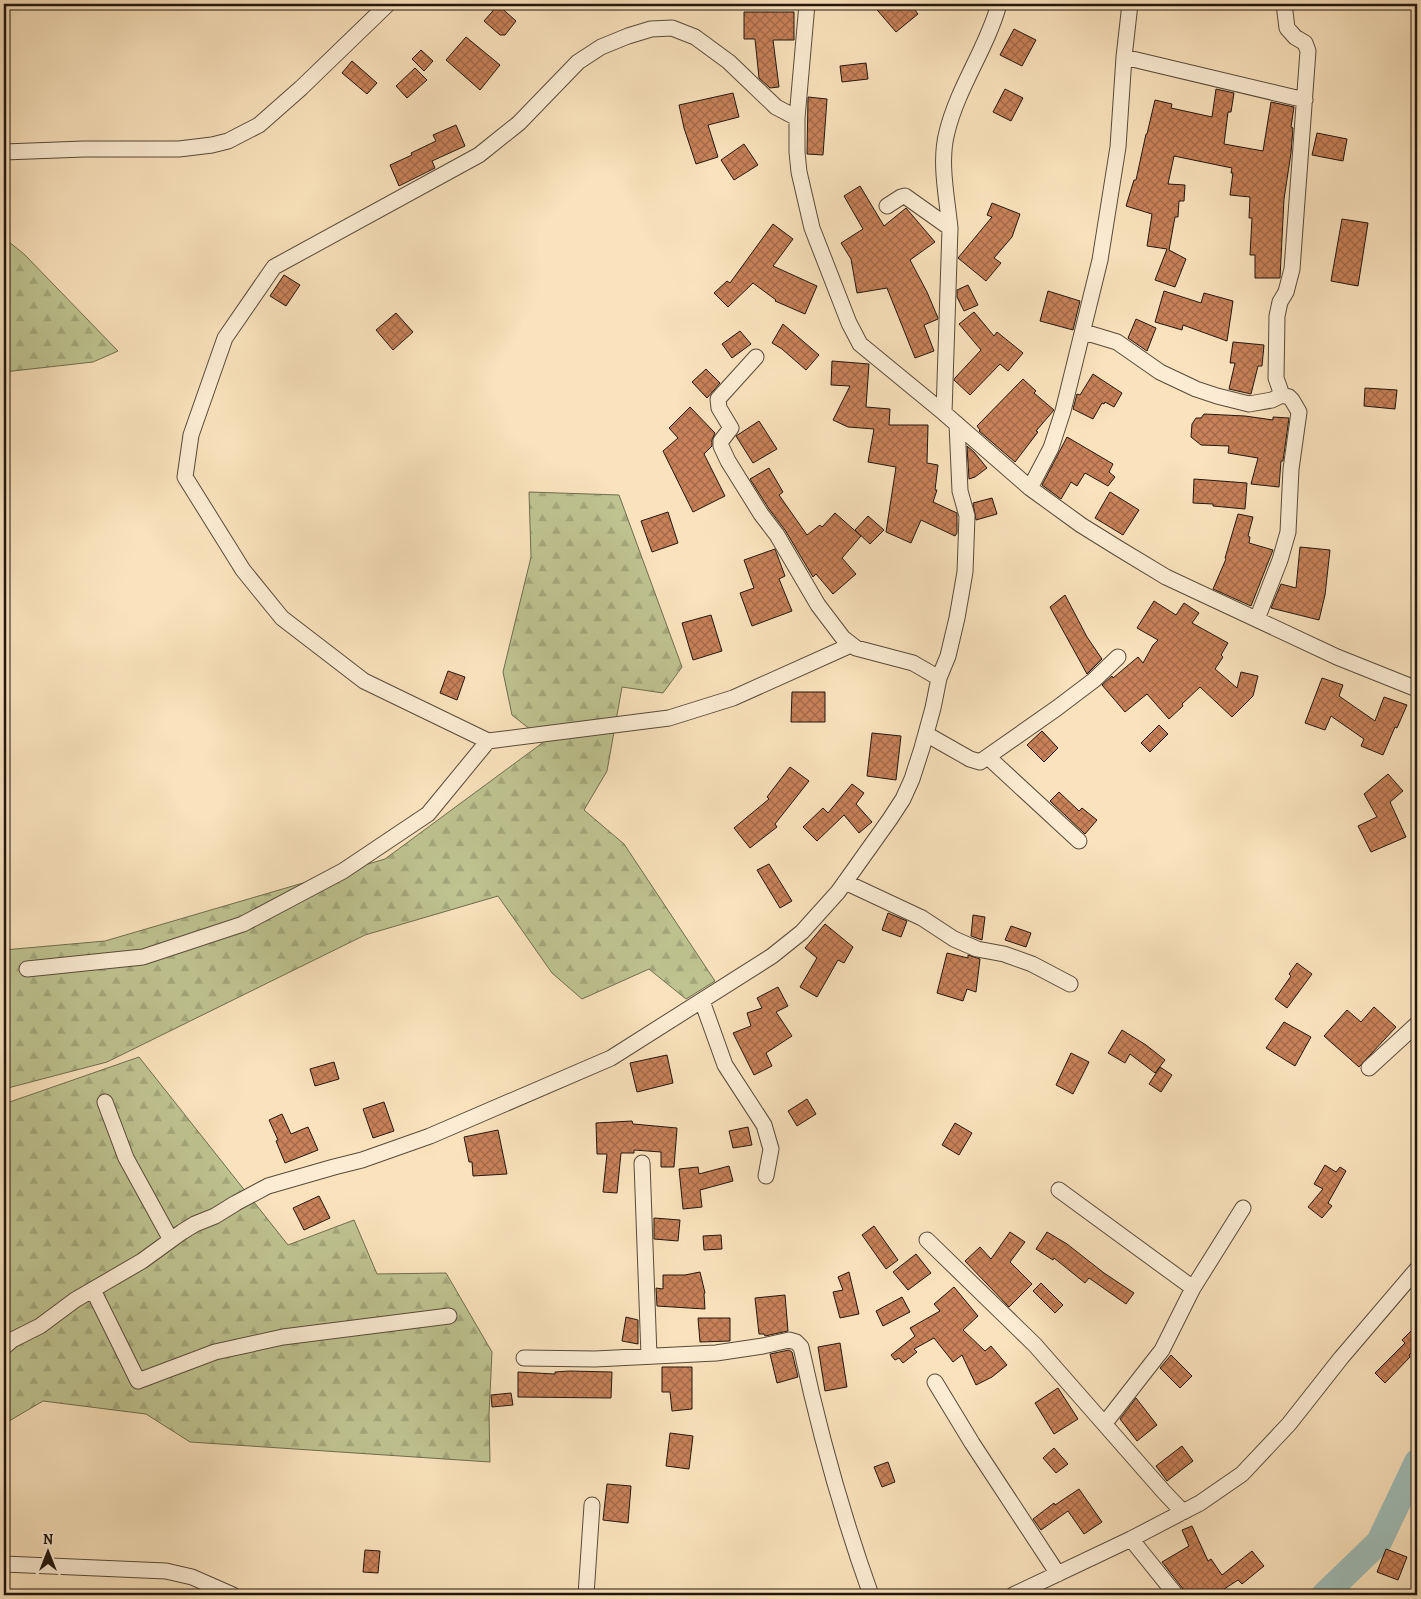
<svg xmlns="http://www.w3.org/2000/svg" width="1421" height="1599" viewBox="0 0 1421 1599" font-family="Alegreya,serif">
  <style>
    .forest { fill: url(#forest-firs); stroke: #706d4f }
    .lines { fill: none; stroke-linecap: round; stroke-linejoin: round }
    .river { stroke: #9fbdb7; stroke-width: 26 }
    .building { fill: url(#building-cross-hatch); stroke: #23170e }
    .street-casing { stroke: #584a3a; stroke-width: 17 }
    .street { stroke: #fbecd3; stroke-width: 15 }
  </style>
  <defs>
    <pattern id="forest-firs" width="22" height="20" patternUnits="userSpaceOnUse" patternTransform="scale(1.25)"><rect width="22" height="20" fill="#bec390"/><path d="M5 1l3.5 6h-7zM16 11l3.5 6h-7z" fill="#a3a77b"/></pattern>
    <pattern id="building-cross-hatch" width="8" height="8" patternUnits="userSpaceOnUse" patternTransform="scale(1.25)"><rect width="8" height="8" fill="#c88159"/><path d="M0 0l8 8M0 8l8-8" fill="none" stroke="#a26948"/></pattern>
  </defs>
  <rect width="100%" height="100%" fill="#f9e2bc"/>
  <filter id="stains"><feTurbulence type="fractalNoise" baseFrequency=".004" numOctaves="4"/><feColorMatrix values="0 0 0 0 .2 0 0 0 0 .09 0 0 0 0 .02 0 0 0 .5 -.17"/></filter>
  <radialGradient id="worn" r=".72"><stop offset=".6" stop-color="#630" stop-opacity="0"/><stop offset="1" stop-color="#630" stop-opacity=".3"/></radialGradient>
  <!-- forest -->
  <path class="forest" d="M4 238 24 254 118 351 93 362 4 372Z
    M529 492 619 495 682 667 663 693 622 687 607 771 584 810 624 844 715 981 686 999 649 969 582 999 552 973 498 896 365 935 107 1062 4 1089V950L105 941 385 859 545 741 512 715 503 672 531 557Z
    M139 1057 288 1245 354 1220 377 1274 446 1273 492 1352 489 1414 490 1462 190 1442 146 1414 43 1401 4 1424V1104Z"/>
  <g class="lines">
    <!-- river -->
    <path class="river" d="M1324 1595 1379 1542 1417 1462"/>
  </g>
  <!-- building -->
  <path class="building" d="M872 4H910L918 14 896 32Z
    M498 5 516 21 505 35H500L484 21Z
    M744 12H794V40H773L779 87 770 88 759 78 755 39H744Z
    M1014 29 1036 40 1022 66 1000 55Z
    M466 37 500 65 480 90 446 60Z
    M421 50 433 61 424 71 412 59Z
    M352 61 377 83 367 94 342 73Z
    M866 63 868 79 842 82 840 66Z
    M415 68 427 80 407 98 396 86Z
    M1005 89 1023 98 1011 121 993 112Z
    M1216 89 1234 93 1231 112H1228L1224 144 1263 151 1271 102 1294 107 1291 127 1293 128 1291 153 1284 199 1280 278H1255V255H1250L1252 218H1249L1250 197 1230 195 1233 173H1231L1232 168 1174 156 1168 184 1185 185 1184 201H1179L1178 217H1175L1169 250 1186 259 1175 287 1155 280 1167 249 1147 246 1152 214 1126 206 1134 180H1136L1146 134H1147L1155 100 1172 104 1171 108 1212 117Z
    M733 93 739 117 708 125 718 157 696 164 684 128 679 105Z
    M808 97 827 99 823 155 807 154Z
    M456 125 465 146 432 161 435 168 399 186 390 165 412 155 411 153 436 141 433 135Z
    M1317 133 1347 139 1343 161 1312 155Z
    M744 144 758 165 734 180 721 160Z
    M860 186 884 226 906 208 935 242 910 260 927 292 938 318V319L924 325 934 351 915 358 887 288 857 293 851 259 841 243 863 229 844 196Z
    M992 203 1020 214 1012 237 994 258 1001 263 986 281 958 258 992 217 987 215Z
    M1342 219 1368 223 1358 286 1331 281Z
    M773 224 793 239 773 266 817 286 805 314 775 301 776 300 753 283 728 307 714 293 727 281 730 283Z
    M284 275 300 285 286 306 270 296Z
    M968 285 978 305 964 311 957 297V290Z
    M1048 291 1080 301 1073 330 1040 321Z
    M1164 291 1201 303 1204 293 1233 301 1227 341 1183 325 1182 330 1155 322Z
    M974 312 994 336 997 332 1023 353 1008 371 1000 364 970 395 954 380 955 378 981 350 959 324Z
    M396 313 413 332 393 350 376 330Z
    M1136 319 1156 328 1147 351 1128 338Z
    M783 324 819 355 806 370 782 349 772 343Z
    M740 331 751 344 732 358 722 344Z
    M1233 342 1264 345 1262 366H1258L1251 394 1229 389 1235 363H1230Z
    M832 361 869 364 866 407 890 409 889 425H928L927 463 938 465 935 490H937L933 502 957 513V533L955 536 921 520 911 543 886 532 896 467 868 462 874 429 848 427 833 420 850 386 831 385Z
    M706 369 720 383 707 398 692 382Z
    M1093 374 1122 393 1114 407 1105 402 1104 404 1102 403 1093 419 1073 409 1077 394 1080 395Z
    M1023 379 1036 391 1034 393 1054 410 1036 431 1038 432 1015 462 979 431 980 430 977 426Z
    M1365 388 1397 390 1395 409 1364 406Z
    M690 407 715 433 712 440V446L704 454 725 496 693 512 663 451 678 438 669 428Z
    M1204 414 1245 416 1273 420V417L1289 418 1283 461H1281L1279 487 1251 484 1258 458 1228 453 1229 446 1201 445 1191 437 1192 424 1196 418H1201Z
    M759 421 777 449 753 463 736 436Z
    M1067 437 1113 464 1109 472 1115 477 1108 486 1085 473 1077 486 1071 482 1061 499 1042 485Z
    M967 446 974 452 987 468 975 477 969 479Z
    M769 468 783 492 779 495 807 535 820 525 822 527 835 513 861 536 842 558 856 574 833 594 816 574 813 577 785 530 769 509 750 479Z
    M1194 479 1247 483 1245 509 1213 506V504L1193 503Z
    M1110 492 1139 510 1123 535 1095 518Z
    M992 498 997 514 976 520 973 503Z
    M668 512 678 543 652 552 641 521Z
    M1238 514 1253 517 1248 536 1250 537 1249 543 1273 550 1251 606 1213 589 1226 559 1225 558Z
    M868 516 884 530 870 544 855 530Z
    M1300 547 1330 550 1325 595 1319 620 1271 608 1281 584 1296 588Z
    M775 549 785 576 779 579 792 611 752 626 740 593 754 588 744 560Z
    M1065 595 1087 637 1102 659 1087 674 1050 607Z
    M1154 601 1176 615 1184 603 1199 613 1192 623 1228 643 1221 655 1223 657 1215 669 1237 688 1241 672 1258 676 1253 696 1232 717 1200 687 1182 704 1183 706 1169 719 1147 694 1125 712 1102 685 1112 676 1113 678 1138 657 1143 663 1153 645 1158 640 1137 628Z
    M711 615 722 651 693 660 682 623Z
    M448 671 465 677 457 700 440 693Z
    M1322 678 1343 685 1339 696 1375 721 1384 697 1407 705 1397 728 1395 727 1383 755 1361 746 1364 739 1331 716 1325 730 1305 723Z
    M792 692H825V722H791Z
    M1159 725 1168 734 1150 752 1141 743Z
    M1042 731 1058 748 1044 762 1027 745Z
    M872 733 901 736 896 780 867 776Z
    M790 767 809 781 775 824 777 827 750 848 734 828 769 799 767 797Z
    M1388 774 1403 791 1390 802 1406 837 1371 852 1358 826 1377 817 1364 794Z
    M852 784 864 793 856 804 872 822 859 833 844 815 817 841 803 827 823 808 828 813Z
    M1059 792 1079 811 1082 808 1097 820 1085 834 1050 801Z
    M769 864 792 901 780 908 757 870Z
    M888 913 907 921 901 937 882 930Z
    M973 915 985 917 982 940 971 936Z
    M825 924 853 947 844 963 838 960 817 997 800 987 817 958 805 948Z
    M1011 926 1031 933 1026 947 1005 940Z
    M947 953 968 958V955L980 959 976 992 967 989 963 1001 937 993Z
    M1297 963 1312 974 1287 1008 1275 999 1291 976 1289 974Z
    M778 987 788 1006 776 1012 792 1036 766 1053 772 1066 754 1075 733 1033 751 1026 747 1013 762 1008 757 998Z
    M1374 1007 1396 1027 1359 1067 1324 1036 1347 1010 1361 1022Z
    M1284 1022 1311 1037 1295 1066 1266 1048Z
    M1122 1030 1146 1045 1165 1060 1155 1073 1130 1054 1125 1063 1108 1053Z
    M1071 1053 1089 1062 1073 1094 1056 1085Z
    M667 1055 673 1083 637 1092 630 1063Z
    M334 1062 339 1079 315 1086 310 1069Z
    M1160 1067 1172 1075 1161 1092 1149 1084Z
    M807 1099 816 1114 797 1126 788 1111Z
    M384 1102 394 1131 373 1138 363 1109Z
    M282 1114 291 1134 308 1127 318 1150 285 1163 276 1141 278 1140 269 1120Z
    M632 1121 633 1124 677 1128 674 1167H661V1152L634 1150V1153H621L617 1193 603 1192 607 1154H597L596 1123Z
    M955 1123 972 1133 959 1155 942 1145Z
    M748 1127 752 1145 733 1148 729 1131Z
    M498 1130 507 1174 473 1176 472 1162H469L464 1137Z
    M1325 1165 1336 1172 1340 1167 1346 1171 1328 1203 1332 1206 1322 1218 1308 1207 1323 1189 1314 1184Z
    M729 1166 733 1181 700 1190 702 1207 683 1209 679 1169 698 1167 699 1174Z
    M319 1196 330 1218 304 1230 293 1208Z
    M654 1218 680 1220 678 1241 654 1239Z
    M874 1226 898 1260 886 1269 862 1235Z
    M1010 1232 1025 1242 1010 1262 1032 1284 1009 1307 965 1261 980 1247 991 1259Z
    M1047 1232 1067 1244 1104 1273 1134 1293 1126 1304 1089 1278 1085 1283 1054 1258 1053 1260 1036 1249Z
    M721 1235 722 1249 704 1250 703 1236Z
    M916 1254 931 1273 908 1290 893 1272Z
    M700 1272 705 1293 704 1294 705 1309 657 1306 656 1288 663 1289V1275H685Z
    M849 1272 859 1314 840 1318 833 1292 843 1290 838 1277Z
    M1041 1283 1063 1305 1055 1313 1033 1291Z
    M954 1287 978 1316 963 1330 985 1351 991 1346 1007 1365 992 1377 976 1385 962 1355 953 1362 934 1338 914 1349 917 1352 903 1363 899 1358 895 1360 891 1355 915 1336 910 1328 940 1311 934 1304Z
    M785 1295 788 1331 765 1336 764 1334H759L755 1298Z
    M902 1297 910 1312 883 1326 876 1311Z
    M626 1317 638 1320V1344L622 1341Z
    M698 1318H730V1341L700 1342Z
    M1417 1325V1356L1413 1351 1409 1355 1410 1357 1385 1383 1375 1373 1405 1343 1402 1340Z
    M840 1343 847 1387 825 1391 818 1347Z
    M789 1350 792 1352 798 1377 777 1383 770 1354Z
    M1171 1355 1192 1376 1180 1388 1160 1368Z
    M662 1367H692V1409L672 1411 670 1392H662Z
    M570 1371 612 1372 611 1398 518 1397V1372L555 1374V1372Z
    M1058 1388 1078 1419 1054 1434 1035 1403Z
    M511 1393 513 1405 492 1407 491 1395Z
    M1136 1398 1157 1425 1137 1441 1120 1419Z
    M670 1433 693 1436 689 1469 666 1466Z
    M1182 1446 1193 1461 1167 1481 1156 1466Z
    M1054 1448 1068 1464 1056 1473 1043 1458Z
    M888 1462 895 1482 882 1487 874 1467Z
    M607 1484 631 1486 628 1523 603 1520Z
    M1079 1489 1102 1522 1084 1534 1068 1511 1041 1530 1033 1519 1054 1503 1055 1505Z
    M1192 1526 1208 1561 1211 1559 1222 1575 1252 1551 1264 1566 1242 1584 1238 1580 1215 1595H1186L1183 1589 1162 1562 1189 1546 1182 1530Z
    M1386 1549 1407 1557 1398 1580 1377 1572Z
    M365 1550 380 1551 378 1573 363 1572Z"/>
  <g class="lines">
    <!-- street casing -->
    <g class="street-casing">
      <path id="street" d="M807 4 797 118V152L799 172 812 228 849 323 860 344 944 413 1030 488 1081 525 1118 548 1166 577 1337 657 1417 689
        M1124 57 1305 100
        M797 118 776 107 729 62 695 37 672 28 651 29 628 36 601 47 578 62 519 123 479 155 274 267 225 338 191 435 185 477 243 570 282 618 364 681 488 741 669 718 733 698 851 645
        M4 152 84 149H179L212 145 228 141 259 125 301 88 388 4
        M887 206 901 197 905 196 950 228 944 413
        M950 228C947 197 939 162 947 132 958 87 987 48 999 4
        M1084 332 1117 342 1160 372 1196 389 1217 396 1249 404 1272 400 1282 395
        M756 357 718 399 719 408 731 428 721 441V446L728 461 761 514 777 535 818 605 843 638 856 648 913 663 939 678
        M1030 488 1051 448 1063 411 1100 260 1118 147 1124 57 1130 4
        M1257 619 1280 560 1288 532 1291 469 1299 412 1292 400 1289 397 1282 395 1276 378 1277 316 1280 302 1286 292 1292 269 1308 51 1305 43 1295 37 1287 28 1284 4
        M926 734 970 759 980 762 1057 708 1094 680 1118 657
        M988 757 1079 841
        M845 882 922 918 954 939 977 949 1004 954 1032 964 1070 984
        M27 969 143 957 243 924 343 871 428 814 488 741
        M702 1001 725 1065 764 1125 771 1149 766 1176
        M1369 1068 1417 1024
        M105 1102 126 1158 171 1240
        M642 1163 649 1356
        M1059 1190 1193 1288
        M927 1240 1035 1345 1164 1492 1183 1512
        M93 1290 138 1381 215 1352 283 1337 449 1316
        M4 1347 12 1340 40 1326 75 1300 142 1261 182 1232 195 1224 215 1216 236 1203 268 1186 334 1167 362 1160 430 1136 611 1058 772 956 802 932 838 892 890 819 903 799 912 779 922 748 933 708 939 678 948 656 957 618 965 572 967 516 960 491 957 424
        M524 1358 595 1359 716 1353 763 1346 789 1340 796 1342 801 1347C819 1431 842 1514 871 1595
        M935 1382 972 1443 1058 1574
        M1105 1423 1162 1350 1193 1288 1243 1208
        M1131 1539 1176 1595
        M4 1564 166 1571 192 1577 233 1595
        M586 1595 592 1505
        M1013 1595 1131 1539 1200 1503 1242 1474 1289 1424 1341 1358 1417 1269"/>
    </g>
    <!-- street -->
    <use href="#street" class="street"/>
  </g>
  <!-- margin -->
  <rect width="1421" height="1599" fill="none" stroke="#f9e2bc" stroke-width="20"/>
  <rect x="5" y="5" width="1411" height="1589" fill="none" stroke="#23170e" stroke-width="2.5"/>
  <rect x="10" y="10" width="1401" height="1579" fill="none" stroke="#23170e"/>
  <!-- north arrow -->
  <g transform="translate(48 1552)" stroke="#fbecd3" stroke-width="4" paint-order="stroke">
  <path d="M0-4L9 19L0 12L-9 19Z" fill="#23170e"/>
  <text y="-8" font-size="14" font-weight="bold" text-anchor="middle" fill="#23170e">N</text>
  </g>
  <rect width="100%" height="100%" filter="url(#stains)"/>
  <rect width="100%" height="100%" fill="url(#worn)"/>
</svg>
